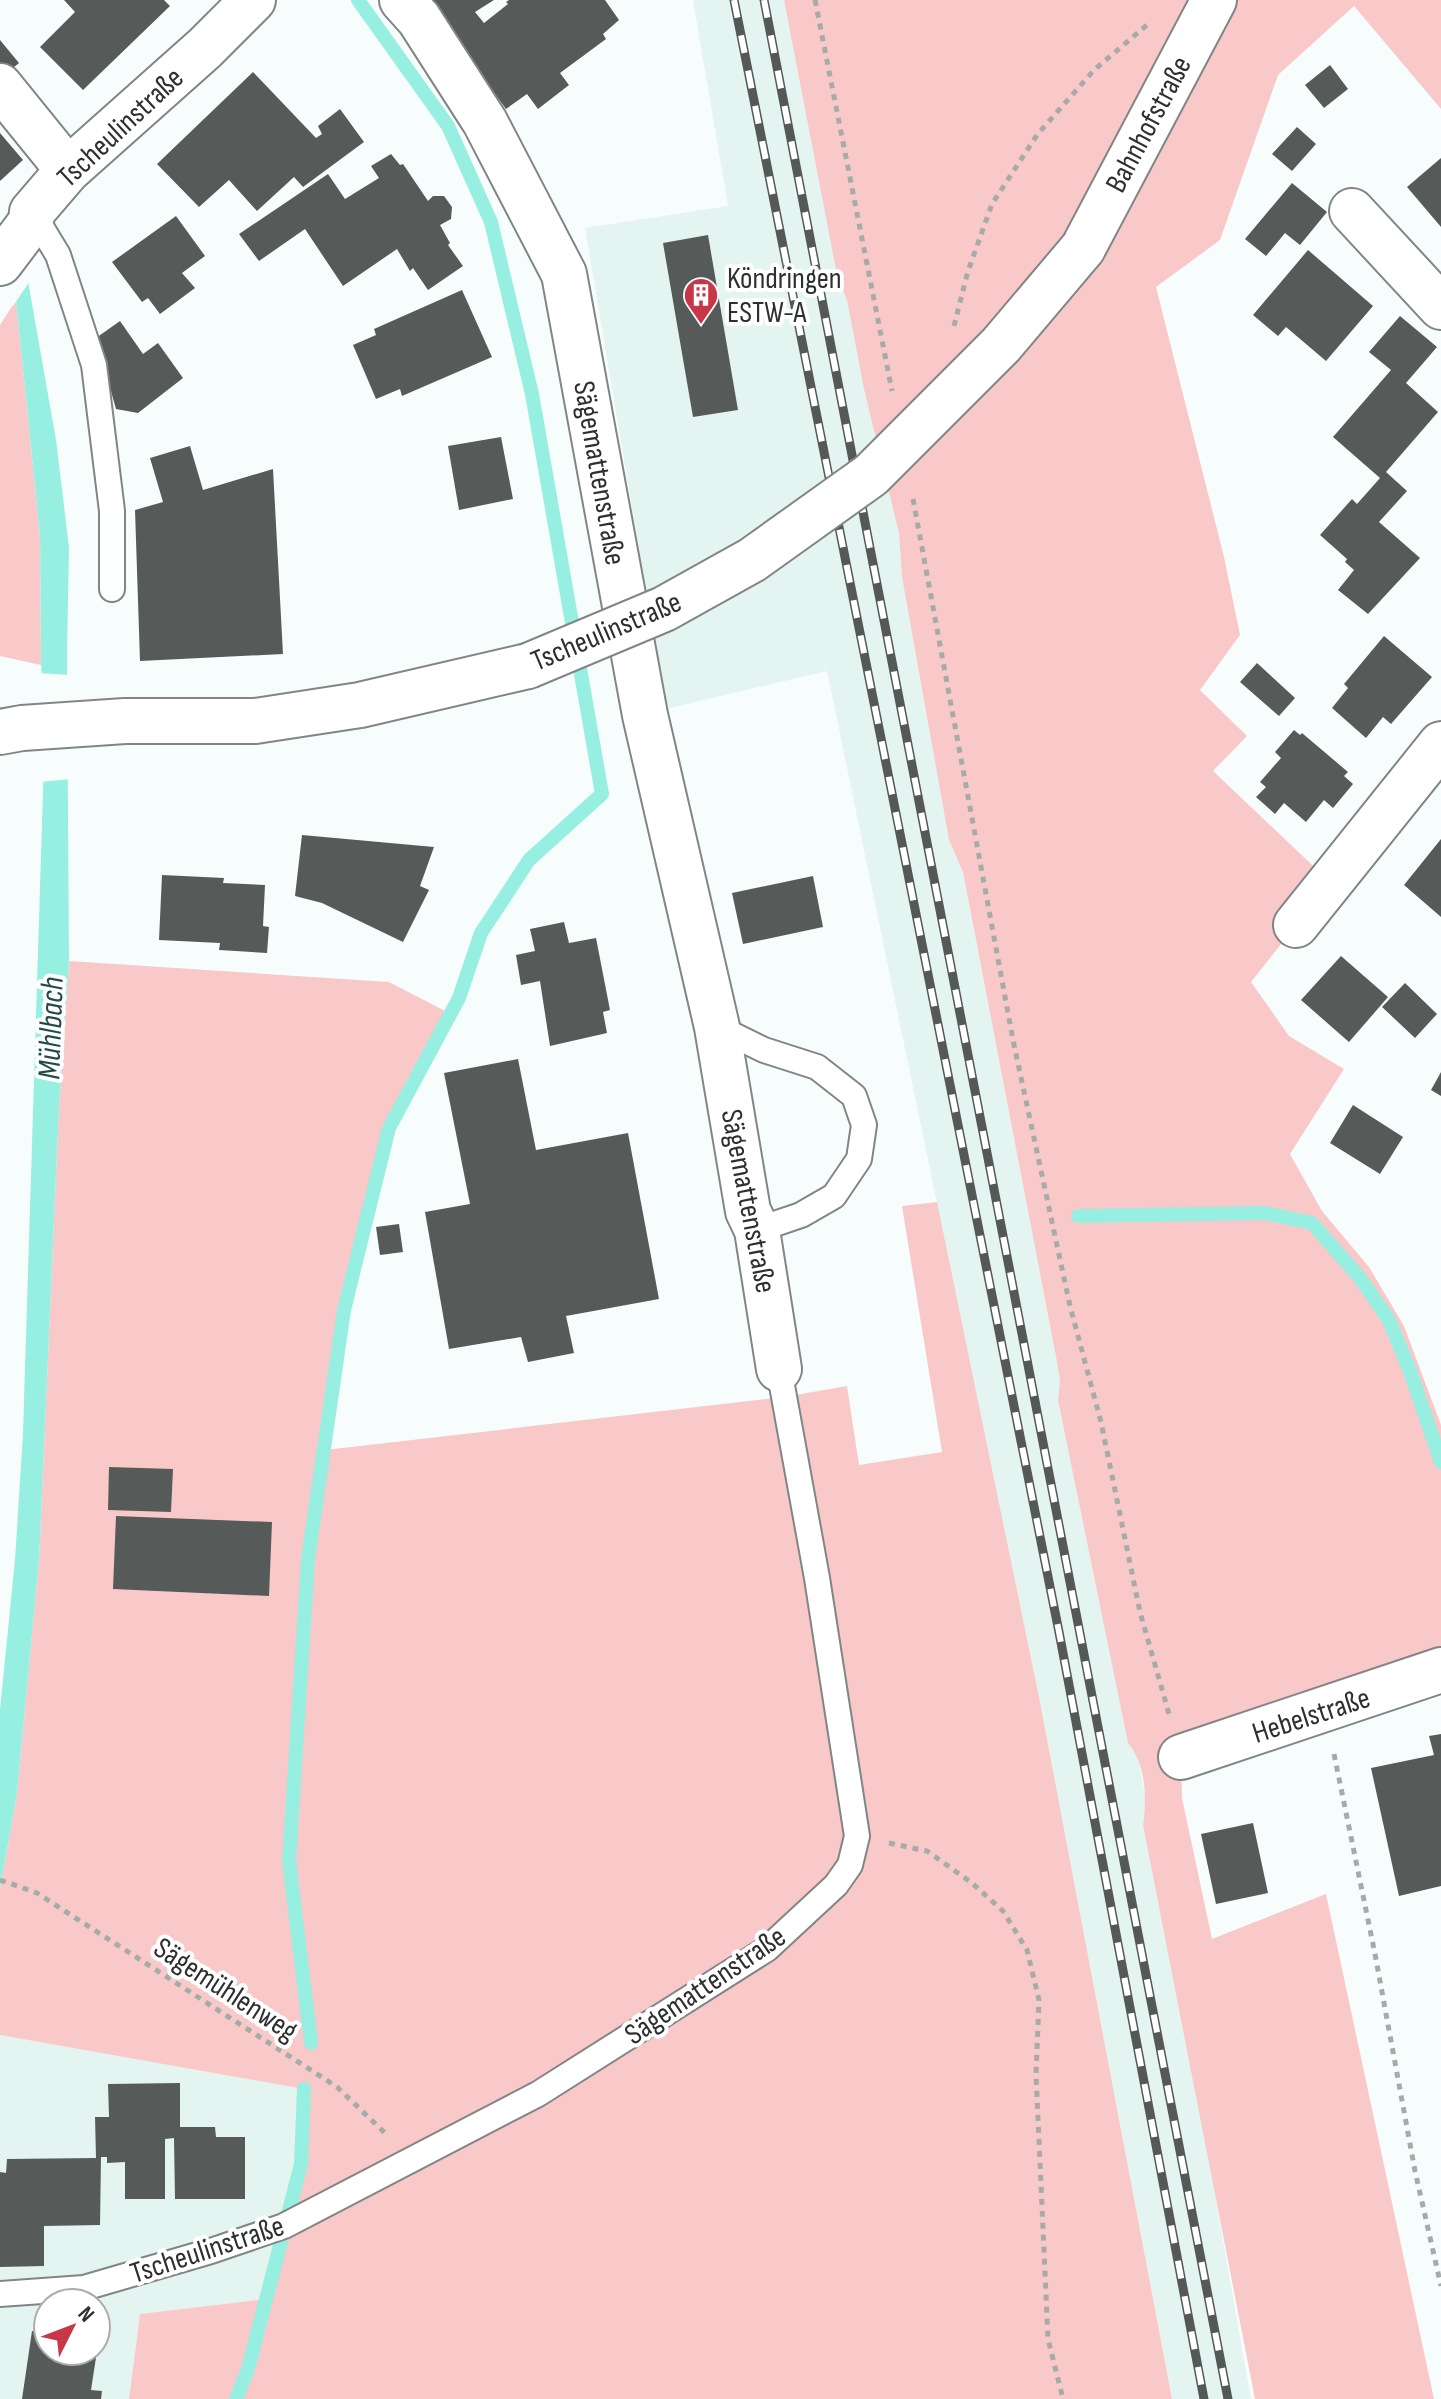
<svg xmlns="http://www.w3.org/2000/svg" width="1441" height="2399" viewBox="0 0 1441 2399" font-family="'Sofia Sans Condensed',sans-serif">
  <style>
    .built { fill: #e4f4f1; fill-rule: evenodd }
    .green { fill: #f8c9c8 }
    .water { fill: #96efe0 }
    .pier { fill: #f7fdfc }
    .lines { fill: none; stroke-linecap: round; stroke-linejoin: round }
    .stream { stroke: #96efe0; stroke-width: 14 }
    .building { fill: #565b5a }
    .service-casing { stroke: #818685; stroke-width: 28 }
    .minor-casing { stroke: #818685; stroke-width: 48 }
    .tertiary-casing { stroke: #818685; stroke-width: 48 }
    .path { stroke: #a6abaa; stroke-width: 5; stroke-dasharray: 6 6; stroke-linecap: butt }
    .service { stroke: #fff; stroke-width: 24 }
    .minor { stroke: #fff; stroke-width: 44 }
    .tertiary { stroke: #fff; stroke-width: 44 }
    .rail-casing { stroke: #545857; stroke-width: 9 }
    .rail { stroke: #fff; stroke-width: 6; stroke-dasharray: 18; stroke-linecap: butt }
    .tertiary-bridge-casing { stroke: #818685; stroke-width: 48; stroke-linecap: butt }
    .tertiary-bridge { stroke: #fff; stroke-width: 44 }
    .labels { text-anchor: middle; stroke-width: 8; stroke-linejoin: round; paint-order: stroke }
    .street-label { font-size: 30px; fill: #2d302f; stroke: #fff }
    .poi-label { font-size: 30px; fill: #2d302f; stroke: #fff; text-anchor: start }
    .water-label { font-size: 32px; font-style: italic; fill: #234b45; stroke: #fff }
  </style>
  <rect width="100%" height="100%" fill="#f7fdfc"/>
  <!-- built -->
  <path class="built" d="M693 0H784L837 275 847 300 899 533 902 577 949 840 963 872 1057 1362 1060 1381 1058 1400 1128 1742 1137 1754 1146 1799 1143 1825 1209 2161 1251 2399H1172L1039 1697 827 671 666 709 585 228 728 206Z
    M0 2035 304 2089 301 2164 266 2299 140 2314 129 2399H0ZM48 2303H96V2351H48Z"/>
  <!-- green -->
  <path class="green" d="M784 0H1441V109L1354 6 1278 75 1220 240 1156 287 1224 557 1240 635 1200 690 1247 736 1213 771 1330 882 1251 982 1289 1036 1344 1069 1290 1154 1322 1211 1369 1267 1404 1326 1441 1425V1670L1181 1757 1182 1798 1212 1939 1326 1894 1434 2399H1255L1143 1825C1147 1797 1146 1765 1128 1743L1058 1400 1060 1381 1057 1362 963 872 949 840 902 577 899 533 864 389 847 300 837 275Z
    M16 300 40 536 41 665 0 656V325Z
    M69 961 389 982 451 1014 389 1128 344 1310 325 1450 784 1397 847 1386 859 1465 942 1452 902 1206 937 1202 1039 1697 1172 2399H129L140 2314 266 2299 301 2164 304 2089 0 2035V1889L17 1793 39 1561 59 1107Z"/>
  <!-- water -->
  <path class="water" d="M28 281 56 440 69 547 67 656 69 961 59 1107 39 1561 17 1793 0 1889V1710L15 1560 23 1433 45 727 41 664 40 536 16 300Z"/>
  <!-- pier -->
  <path class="pier" d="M0 215 4 217 32 278 13 306 0 275Z
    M37 673 71 675 72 779 39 782 41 727Z"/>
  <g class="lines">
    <!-- stream -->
    <path class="stream" d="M1078 1216 1265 1213 1312 1223 1360 1278 1389 1320 1410 1371 1441 1462
      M311 2043 289 1861 308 1559 344 1310 389 1128 459 998 481 933 529 860 602 794 532 394 491 222 448 126 358 0
      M236 2399 248 2369 301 2164 304 2089"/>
  </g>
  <!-- building -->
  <path class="building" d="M64 0H164L170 6 83 90 40 47 75 12Z
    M433 0H494L475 12 484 23 508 4 506 2 509 0H605L619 20 603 34 606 39 560 73 569 85 538 109 527 94 506 109 476 68Z
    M0 40 19 63 7 73 0 64Z
    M1330 65 1348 89 1324 108 1305 85Z
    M253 72 316 138 322 134 318 126 340 109 364 142 303 187 294 177 257 211 229 180 199 207 157 164Z
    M1297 127 1316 144 1292 171 1272 154Z
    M0 133 23 160 0 181Z
    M391 154 400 165 403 164 428 201 433 196H444L452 207 451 219 440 225 450 243 448 245 463 266 428 290 413 268 410 271 397 249 343 286 305 229 259 261 239 234 328 174 345 199 379 178 371 166Z
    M1441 158V227L1407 187Z
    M1292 183 1327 212 1300 245 1285 233 1266 256 1245 239Z
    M176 216 205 256 182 273 195 288 160 314 148 298 142 302 112 262Z
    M708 235 738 410 693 417 663 243Z
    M1308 250 1373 306 1326 361 1286 327 1278 336 1253 315Z
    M462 290 492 357 402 396 400 389 376 399 353 345 376 335 374 329Z
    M1400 316 1437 347 1406 383 1438 412 1386 472 1407 491 1379 522 1420 558 1368 614 1338 590 1354 570 1345 562 1347 559 1320 535 1352 499 1357 504 1380 478 1333 437 1391 370 1369 352Z
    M120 321 143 354 158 343 183 378 138 413 116 409 96 338Z
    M501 437 513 499 459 510 448 446Z
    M190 446 203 490 273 469 283 654 140 661 135 510 163 502 150 458Z
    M1384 636 1432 677 1391 724 1383 717 1366 738 1332 708 1348 688 1344 684Z
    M1257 663 1295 698 1279 716 1240 682Z
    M1294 730 1300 735 1302 733 1348 772 1344 776 1353 784 1333 808 1324 800 1306 822 1284 803 1275 814 1256 797 1266 787 1260 782 1281 758 1275 752Z
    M302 835 434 847 420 886 429 890 403 942 322 903 295 896Z
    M1441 839V917L1404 885Z
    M162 875 224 878 223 883 265 885 263 926 269 927 267 953 219 950 220 943 159 940Z
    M813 876 823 927 743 944 732 893Z
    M564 922 569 943 596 938 610 1010 603 1012 607 1033 550 1046 540 981 521 985 516 955 535 951 530 929Z
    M1341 956 1388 997 1349 1042 1301 1000Z
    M1405 983 1437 1014 1415 1038 1382 1007Z
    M518 1059 536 1150 628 1133 659 1299 566 1316 574 1353 528 1362 521 1337 449 1349 425 1212 470 1204 444 1073Z
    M1441 1072V1096L1431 1090Z
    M1353 1105 1403 1137 1380 1174 1330 1143Z
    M399 1224 403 1252 380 1255 376 1227Z
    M109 1467 173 1469 171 1512 108 1510Z
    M116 1516 272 1522 269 1596 113 1589Z
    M1441 1734V1886L1399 1896 1371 1768 1434 1755 1429 1736Z
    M1253 1823 1268 1893 1216 1904 1201 1834Z
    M180 2083V2127H215L216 2137H245V2199H175L174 2138 165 2139V2199H125V2162L107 2163V2157H101L100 2225 44 2226V2266L0 2267V2172L6 2173 7 2159 96 2158 95 2117H109L108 2084Z
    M32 2331 48 2333V2351H97L91 2390 102 2391 101 2399H22Z"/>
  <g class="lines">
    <!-- service casing -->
    <g class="service-casing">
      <path id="service" d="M32 212 58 255 94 365 112 511V589
        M717 1027 764 1050 817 1067 854 1096 864 1125 859 1159 834 1196 801 1215 757 1230
        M0 2294 84 2288 211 2251 284 2226 538 2094 767 1949 836 1885 850 1865 857 1836 817 1578 779 1369"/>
    </g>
    <!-- minor casing -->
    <g class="minor-casing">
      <path id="minor" d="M402 0 419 19 485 122 564 274 645 715 717 1027 748 1211 757 1230 779 1369
        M0 86 68 170
        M1352 211 1441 307
        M0 263 31 222 32 212 68 170 205 48 253 0
        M1296 925 1441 744
        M1181 1757 1441 1670"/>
    </g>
    <!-- tertiary casing -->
    <g class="tertiary-casing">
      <path id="tertiary" d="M1083 248 1214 0
        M0 732 22 728 125 721H255L360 705 528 666"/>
    </g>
    <!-- path -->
    <path class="path" d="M815 0 892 391
      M954 326 968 271 992 204 1037 135 1094 70 1147 25
      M913 499 1013 1040 1070 1306 1101 1422 1140 1612 1169 1714
      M1334 1754 1375 1954 1415 2171 1441 2286
      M889 1843 927 1851 972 1883 1003 1911 1027 1950 1039 2000 1036 2074 1048 2339 1063 2399
      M0 1880 37 1893 337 2087 385 2133"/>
    <!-- service -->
    <use href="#service" class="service"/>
    <!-- minor -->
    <use href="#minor" class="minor"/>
    <!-- tertiary -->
    <use href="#tertiary" class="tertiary"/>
    <!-- rail casing -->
    <g class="rail-casing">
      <path id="rail" d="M734 0 1059 1632 1204 2399
        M764 0 1228 2399"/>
    </g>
    <!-- rail -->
    <use href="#rail" class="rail"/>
    <!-- tertiary-bridge casing -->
    <g class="tertiary-bridge-casing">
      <path id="tertiary-bridge" d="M528 666 664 609 752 560 871 475 1001 345 1083 248"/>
    </g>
    <!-- tertiary-bridge -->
    <use href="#tertiary-bridge" class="tertiary-bridge"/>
  </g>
  <!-- icons -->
  <defs>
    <g id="building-pin" transform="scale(1.8)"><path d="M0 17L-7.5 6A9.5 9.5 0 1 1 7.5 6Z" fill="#c73748" stroke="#fff"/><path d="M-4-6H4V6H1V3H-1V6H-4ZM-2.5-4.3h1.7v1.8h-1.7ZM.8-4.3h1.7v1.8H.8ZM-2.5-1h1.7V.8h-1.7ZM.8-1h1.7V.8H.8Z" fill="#fff"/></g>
  </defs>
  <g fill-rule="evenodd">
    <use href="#building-pin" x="701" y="295"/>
  </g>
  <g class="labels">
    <!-- street labels -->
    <g class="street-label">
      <text transform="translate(1148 124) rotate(-62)" y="10">Bahnhofstraße</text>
      <text transform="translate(120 127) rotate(-43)" y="10">Tscheulinstraße</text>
      <text transform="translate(600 473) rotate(80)" y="10">Sägemattenstraße</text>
      <text transform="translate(606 631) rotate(-23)" y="10">Tscheulinstraße</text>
      <text transform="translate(749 1201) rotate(79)" y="10">Sägemattenstraße</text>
      <text transform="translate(1311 1715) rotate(-18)" y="10">Hebelstraße</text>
      <text transform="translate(705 1985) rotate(-34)" y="10">Sägemattenstraße</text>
      <text transform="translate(226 1989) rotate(33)" y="10">Sägemühlenweg</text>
      <text transform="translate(207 2249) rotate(-18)" y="10">Tscheulinstraße</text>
    </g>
    <!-- poi labels -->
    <g class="poi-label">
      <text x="727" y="288">Köndringen<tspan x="727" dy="34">ESTW-A</tspan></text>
    </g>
    <!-- water labels -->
    <g class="water-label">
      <text transform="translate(50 1028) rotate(-88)" y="11">Mühlbach</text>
    </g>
  </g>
  <!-- north arrow -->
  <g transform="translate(72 2327) rotate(48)"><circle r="38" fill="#ffffff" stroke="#abacac" stroke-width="2"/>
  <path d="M0-6L14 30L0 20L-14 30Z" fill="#c73748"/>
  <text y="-12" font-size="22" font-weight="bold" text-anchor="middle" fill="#2d302f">N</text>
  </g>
</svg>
